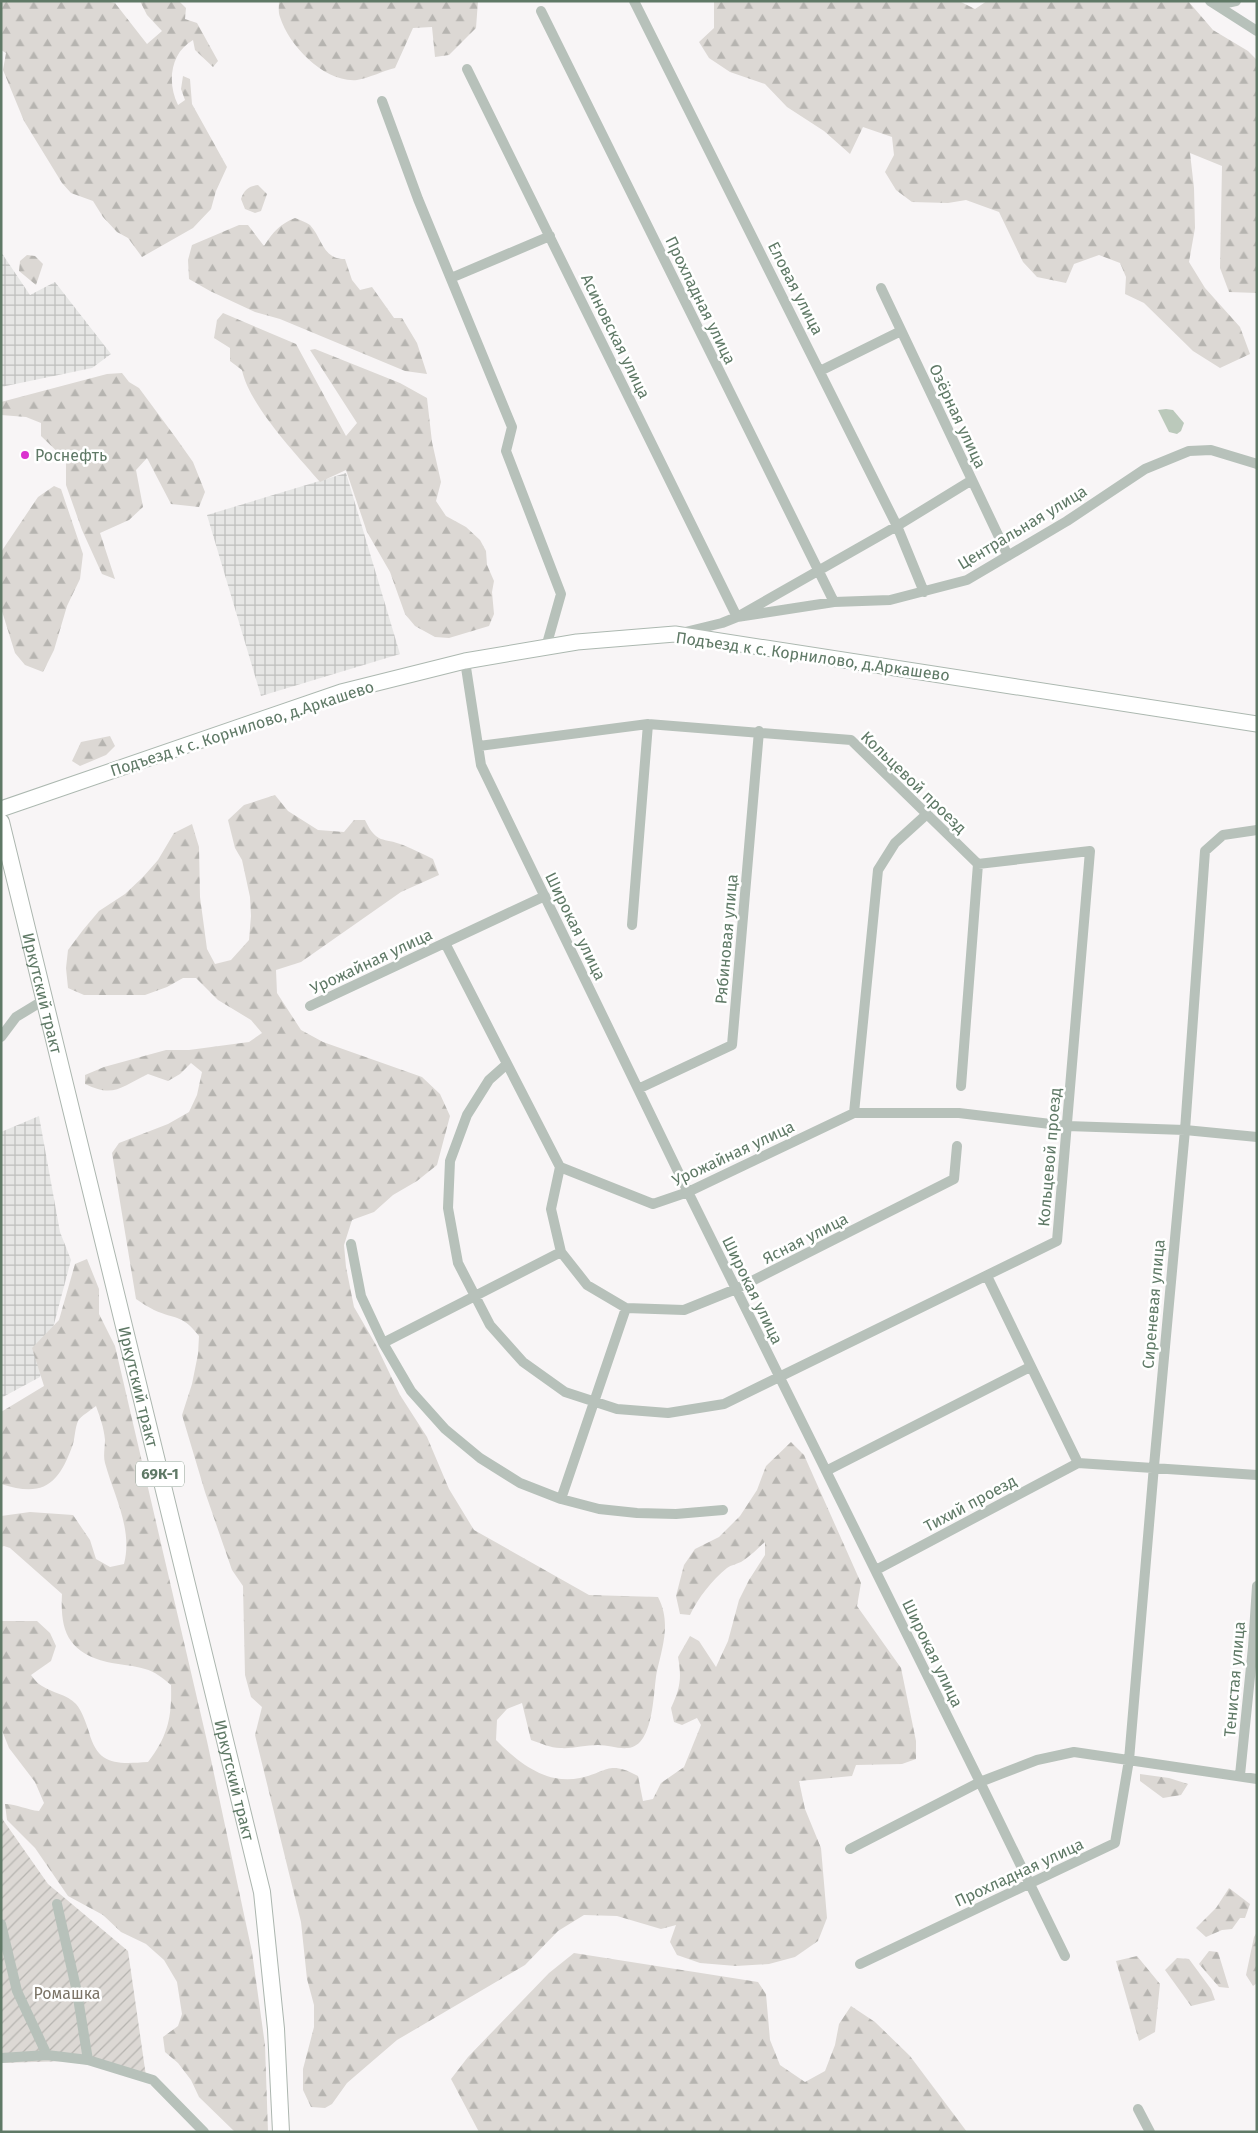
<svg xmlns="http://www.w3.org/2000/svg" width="1258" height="2133" viewBox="0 0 1258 2133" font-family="'Fira Sans',sans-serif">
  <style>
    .industrial { fill: url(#industrial-grid) }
    .forest { fill: url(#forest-firs) }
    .garden { fill: url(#garden-furrows) }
    .water { fill: #bbc9bb }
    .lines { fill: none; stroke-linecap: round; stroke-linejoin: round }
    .secondary-casing { stroke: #acb8b0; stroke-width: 17 }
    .primary-casing { stroke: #acb6af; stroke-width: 18 }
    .street { stroke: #b7c1ba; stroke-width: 10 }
    .secondary { stroke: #fff; stroke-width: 15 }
    .primary { stroke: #fff; stroke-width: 16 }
    .poi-dot { fill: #db32cf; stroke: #fff; stroke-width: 2 }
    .labels { text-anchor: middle; stroke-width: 5; stroke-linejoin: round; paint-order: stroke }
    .shield { fill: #fff; stroke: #8fa194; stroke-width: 1 }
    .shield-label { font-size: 15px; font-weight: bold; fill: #5f7966 }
    .street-label { font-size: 16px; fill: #5f7966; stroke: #fff }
    .poi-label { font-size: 16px; fill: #5f7966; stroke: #fff; text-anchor: start }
    .park-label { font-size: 16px; fill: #7c7467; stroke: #fff }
  </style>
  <defs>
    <pattern id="industrial-grid" width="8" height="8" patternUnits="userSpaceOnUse" patternTransform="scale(1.25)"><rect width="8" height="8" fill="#e6e6e5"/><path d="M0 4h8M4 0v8" fill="none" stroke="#bebfbd"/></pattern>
    <pattern id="forest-firs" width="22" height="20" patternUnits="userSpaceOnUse" patternTransform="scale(1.25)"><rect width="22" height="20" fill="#dcd8d4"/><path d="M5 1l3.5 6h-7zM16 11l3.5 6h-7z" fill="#b6b4b0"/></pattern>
    <pattern id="garden-furrows" width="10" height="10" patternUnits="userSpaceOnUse" patternTransform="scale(1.25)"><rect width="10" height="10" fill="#dcd8d4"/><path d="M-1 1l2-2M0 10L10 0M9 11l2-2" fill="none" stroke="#b6b4b0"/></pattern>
  </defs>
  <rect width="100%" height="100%" fill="#f8f5f6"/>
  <!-- industrial -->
  <path class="industrial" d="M1 252 30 295 55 282 111 354 92 368 1 387Z
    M346 473 400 654 261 696 207 515Z
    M39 1116 60 1232 71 1260 40 1377 1 1398V1132Z"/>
  <!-- forest -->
  <path class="forest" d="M1 1H105L115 3 147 44 162 31 147 15 140 1H179L186 8 185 19 197 23 218 61 213 67 195 50 193 40C170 53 167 83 178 105L185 100 181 89 183 76 190 79 192 104 227 167 216 191 211 209 193 228 142 257 128 238 117 232 103 217 93 201 71 193 62 183 24 121 3 70 6 53 1 50Z
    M279 1H478L476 28 449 55 435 57 432 27 413 28 395 68C383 71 369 78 357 80 325 83 289 46 280 17 278 12 279 6 279 1Z
    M714 1H959L975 9 987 1H1188L1213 30 1248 51 1257 60V293L1229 292 1220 268 1222 166 1190 153 1194 188 1195 228 1189 262 1205 288 1240 327 1250 354 1220 368 1193 351 1144 303 1125 294 1126 277 1120 263 1099 255 1074 264 1066 283 1037 277 1023 262 999 212 966 200 948 203 912 202 896 190 885 172 894 155 892 137 863 127 850 154 824 131 787 107 765 84 730 72 709 58 699 42 714 28Z
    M258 185 267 194 261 211 255 213 245 209 241 199C244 190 249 186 258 185Z
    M295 218C300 220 306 222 310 225 323 239 322 259 345 259L352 280 360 290 372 287 394 318H402L417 343 427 374 405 371 280 319 255 312 210 291 189 279 188 260 192 245 239 225H248L264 246C273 232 280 224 295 218Z
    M27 255 35 256 43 264 36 285 19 271 20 261Z
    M223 313 296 344 346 436 357 423 310 350 315 349 400 383 427 398 432 442 441 482 436 501 446 516 466 527 480 540 486 551 487 565 494 581 492 592 494 614 489 626 449 638 435 637 415 626 405 614 390 572 367 532 346 470 320 482C296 454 249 405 242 370L230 361V348L214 338 217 320Z
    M122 373 129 382 139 388 176 438 193 462 205 492 199 507 171 504 147 458 136 470 143 507 129 520 100 533 115 579 102 574 82 530 66 485V460L41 436V423L26 417 1 415V402L107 374Z
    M54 486 61 489 83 554 80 579 67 606 54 650 43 672 25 665 15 653 1 608V552L38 497Z
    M110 736 115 746 106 755 80 766 72 761 81 742Z
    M275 795 288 811 318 830 344 832 354 820H365C377 845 383 837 403 845 413 849 423 854 433 859L439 875 401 892 301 962 276 970 277 993 301 1030 323 1042 422 1077 440 1094 450 1116 437 1165 417 1181 393 1195 374 1212 352 1220 344 1245 346 1267 354 1307 376 1345 400 1395 427 1437 449 1489 474 1530 589 1595 658 1597C671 1622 663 1645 657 1671 653 1689 655 1746 628 1748 618 1749 608 1745 598 1745 585 1745 572 1749 560 1748 551 1748 540 1743 531 1740L522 1703 507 1709 497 1720 496 1740C518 1762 546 1785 580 1778 608 1772 608 1760 638 1776L643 1801 653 1799 661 1783 684 1767 701 1725 697 1718 682 1725 674 1722 671 1708C680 1688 682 1679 678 1657L690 1636 699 1641 716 1667 728 1641 739 1600 749 1580 765 1555V1542C758 1548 751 1556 741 1562 737 1564 731 1565 727 1568 712 1580 698 1598 690 1615L680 1614 676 1596 684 1565 695 1549 719 1537 740 1516 757 1490 766 1466 791 1442 804 1455 861 1583 857 1606 901 1668 916 1741V1759L902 1764 856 1765 852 1776 799 1781 805 1809 821 1848 827 1918 818 1941 795 1957 769 1964 736 1966 700 1963 677 1955 670 1942 676 1925 661 1929 617 1916 584 1915 558 1931 525 1965 397 2040 347 2083 332 2104 325 2108 311 2107 303 2090V2069L314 2027V2005L307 1979 301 1922 255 1735 262 1707 251 1697 245 1675 243 1586 232 1570 205 1492 182 1415 192 1384 198 1354 199 1336C182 1314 176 1320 154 1310 148 1307 142 1303 136 1299L112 1153 119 1143 168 1124 189 1112 197 1095 202 1072 191 1063 180 1074 168 1081 148 1074C121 1087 114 1098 85 1084V1075L104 1067 166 1050H189L249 1042 262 1033 251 1020 218 1000 196 978H183L167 987 145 995H84L68 988 66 968 68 950 83 930 99 911 125 894 143 877 158 860 174 833 192 824 199 847 200 897 207 949 215 964 231 960 249 940 251 916 250 897 242 860 235 848 228 820 244 805Z
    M87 1259 99 1289V1314L115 1346 207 1741 252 1952 265 2045 268 2132H235L199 2097 191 2080 178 2063 165 2052 163 2037 178 2026 182 2014 177 1982 164 1960 146 1944 121 1932 103 1915 68 1896 35 1848 7 1820 5 1804C17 1804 27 1810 39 1811L44 1803 35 1782 9 1748 1 1728V1621H37L50 1633 56 1646 51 1661 31 1675C34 1679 38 1684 42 1686 52 1693 67 1694 76 1704 82 1711 86 1723 89 1732 98 1766 117 1764 148 1762 168 1736 172 1717 171 1685 164 1679 154 1671 145 1669 133 1665 120 1665 107 1662 68 1652 60 1631 62 1594L10 1548 4 1546 1 1547V1516L30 1512 73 1515 90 1540 96 1559 110 1567 124 1564C133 1529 114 1496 105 1463 103 1456 105 1447 105 1440 104 1428 100 1417 96 1406 91 1410 81 1416 78 1421 75 1428 75 1437 73 1444 59 1484 44 1498 1 1484V1412L44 1386 32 1348 59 1320 75 1264Z
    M1140 1774 1169 1778 1188 1784 1181 1795 1163 1798 1140 1781Z
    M1229 1888 1250 1904 1245 1918H1240L1232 1929 1222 1930 1206 1937 1196 1928 1216 1908Z
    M1257 1932V1983L1253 1986 1246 1975 1254 1937Z
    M1209 1951 1218 1952 1229 1988 1219 1987 1199 1964Z
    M574 1953 758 1982 766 1994 770 2040 780 2065 805 2082 825 2071 835 2045 839 2024 851 2006 875 2022 910 2056 967 2132H479L451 2079 468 2057 549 1973Z
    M1137 1956 1160 1984 1155 2032 1139 2041 1116 1961Z
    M1177 1958 1189 1959 1211 1989 1215 2000 1191 2006 1165 1970Z"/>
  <!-- garden -->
  <path class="garden" d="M1 1817 48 1884 128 1951 146 2076 69 2061 1 2063Z"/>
  <!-- water -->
  <path class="water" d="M1166 409 1173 410 1184 423 1181 431 1177 434 1169 432 1158 410Z"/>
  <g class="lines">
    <!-- secondary casing -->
    <g class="secondary-casing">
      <path id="secondary" d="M1 809 341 692 465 661 577 642 675 634 1257 724"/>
    </g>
    <!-- primary casing -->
    <g class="primary-casing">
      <g id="primary">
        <path id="s1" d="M1 822 262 1892 276 2029 281 2132"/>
      </g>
    </g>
    <!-- street -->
    <path class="street" d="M634 1 897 526 924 592
      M1210 1 1257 31
      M1217 5 1236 1
      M541 11 834 602
      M467 69 737 617 897 526 972 480
      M382 101 418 199 512 427 506 451 561 594 546 647
      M451 278 550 236
      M881 288 1008 556
      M820 371 901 331
      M681 633 722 623 737 617 834 602 890 600 967 580 1067 521 1145 469 1189 451 1211 450 1257 464
      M465 661 481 765 688 1192 980 1782 1037 1760 1074 1752 1257 1779
      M479 746 648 724 851 740 978 864 1090 851 1057 1241 724 1404 668 1413 617 1409 565 1392 523 1362 490 1325 458 1263 448 1208 450 1161 467 1115 489 1080 507 1064
      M632 925 648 724
      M445 943 560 1167 653 1204 688 1192 854 1113 878 870 895 843 927 814
      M310 1006 545 896
      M1 1037 16 1017 44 1000
      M961 1086 978 864
      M638 1089 732 1045 759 731
      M854 1113H959L1067 1126 1185 1130 1257 1137
      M560 1167 551 1209 561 1252 587 1285 626 1308 684 1310 736 1289 954 1179 957 1146
      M351 1244 361 1296 383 1343 411 1391 445 1429 480 1458 520 1483 561 1499 599 1509 637 1513 676 1514 723 1510
      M987 1276 1078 1463
      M383 1343 561 1252
      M1078 1463 1257 1475
      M826 1471 1030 1367
      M561 1499 626 1308
      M876 1570 1078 1463
      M1240 1775 1253 1647 1257 1586
      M850 1849 980 1782 1065 1956
      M57 1904 77 1992 88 2060
      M1 1924 17 1991 47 2055
      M860 1964 1115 1843 1129 1760 1154 1466 1185 1130 1205 851 1223 835 1257 830
      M1 2058 47 2055 88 2060 153 2080 204 2132
      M1138 2109 1150 2132"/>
    <!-- secondary -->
    <use href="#secondary" class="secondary"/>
    <!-- primary -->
    <use href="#primary" class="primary"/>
  </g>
  <!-- markers -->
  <circle class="poi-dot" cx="25" cy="455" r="5"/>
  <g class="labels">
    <!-- shield labels -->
    <rect class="shield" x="136" y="1461.5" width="48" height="25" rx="4"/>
    <g class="shield-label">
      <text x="160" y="1479">69К-1</text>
    </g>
    <!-- street labels -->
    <g class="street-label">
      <text transform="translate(796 288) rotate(63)" y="6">Еловая улица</text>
      <text transform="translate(701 300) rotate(64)" y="6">Прохладная улица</text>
      <text transform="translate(616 336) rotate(64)" y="6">Асиновская улица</text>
      <text transform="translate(958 416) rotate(65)" y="6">Озёрная улица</text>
      <text transform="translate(1022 527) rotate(-31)" y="6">Центральная улица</text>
      <text transform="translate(813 656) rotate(8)" y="6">Подъезд к с. Корнилово, д.Аркашево</text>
      <text transform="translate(242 728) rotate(-18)" y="6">Подъезд к с. Корнилово, д.Аркашево</text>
      <text transform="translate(914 782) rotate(44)" y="6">Кольцевой проезд</text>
      <text transform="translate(576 926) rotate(64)" y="6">Широкая улица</text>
      <text transform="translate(726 939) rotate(-85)" y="6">Рябиновая улица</text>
      <text transform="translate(371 961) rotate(-25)" y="6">Урожайная улица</text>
      <text dy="6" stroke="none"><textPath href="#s1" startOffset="176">Иркутский тракт</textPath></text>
      <text transform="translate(733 1153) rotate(-25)" y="6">Урожайная улица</text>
      <text transform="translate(1049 1157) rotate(-85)" y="6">Кольцевой проезд</text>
      <text transform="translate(805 1238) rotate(-27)" y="6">Ясная улица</text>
      <text transform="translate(753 1290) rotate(64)" y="6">Широкая улица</text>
      <text transform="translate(1153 1304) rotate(-85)" y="6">Сиреневая улица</text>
      <text dy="6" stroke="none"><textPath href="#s1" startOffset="581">Иркутский тракт</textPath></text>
      <text transform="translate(970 1503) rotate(-28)" y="6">Тихий проезд</text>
      <text transform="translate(933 1653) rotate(64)" y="6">Широкая улица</text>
      <text transform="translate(1234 1679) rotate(-85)" y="6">Тенистая улица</text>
      <text dy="6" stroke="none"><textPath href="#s1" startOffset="986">Иркутский тракт</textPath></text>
      <text transform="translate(1019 1872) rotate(-25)" y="6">Прохладная улица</text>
    </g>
    <!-- poi labels -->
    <g class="poi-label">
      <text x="35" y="461">Роснефть</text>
    </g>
    <!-- park labels -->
    <g class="park-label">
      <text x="67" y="1999">Ромашка</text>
    </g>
  </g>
  <!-- border -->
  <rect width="1258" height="2133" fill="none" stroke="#5f7966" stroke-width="5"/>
</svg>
